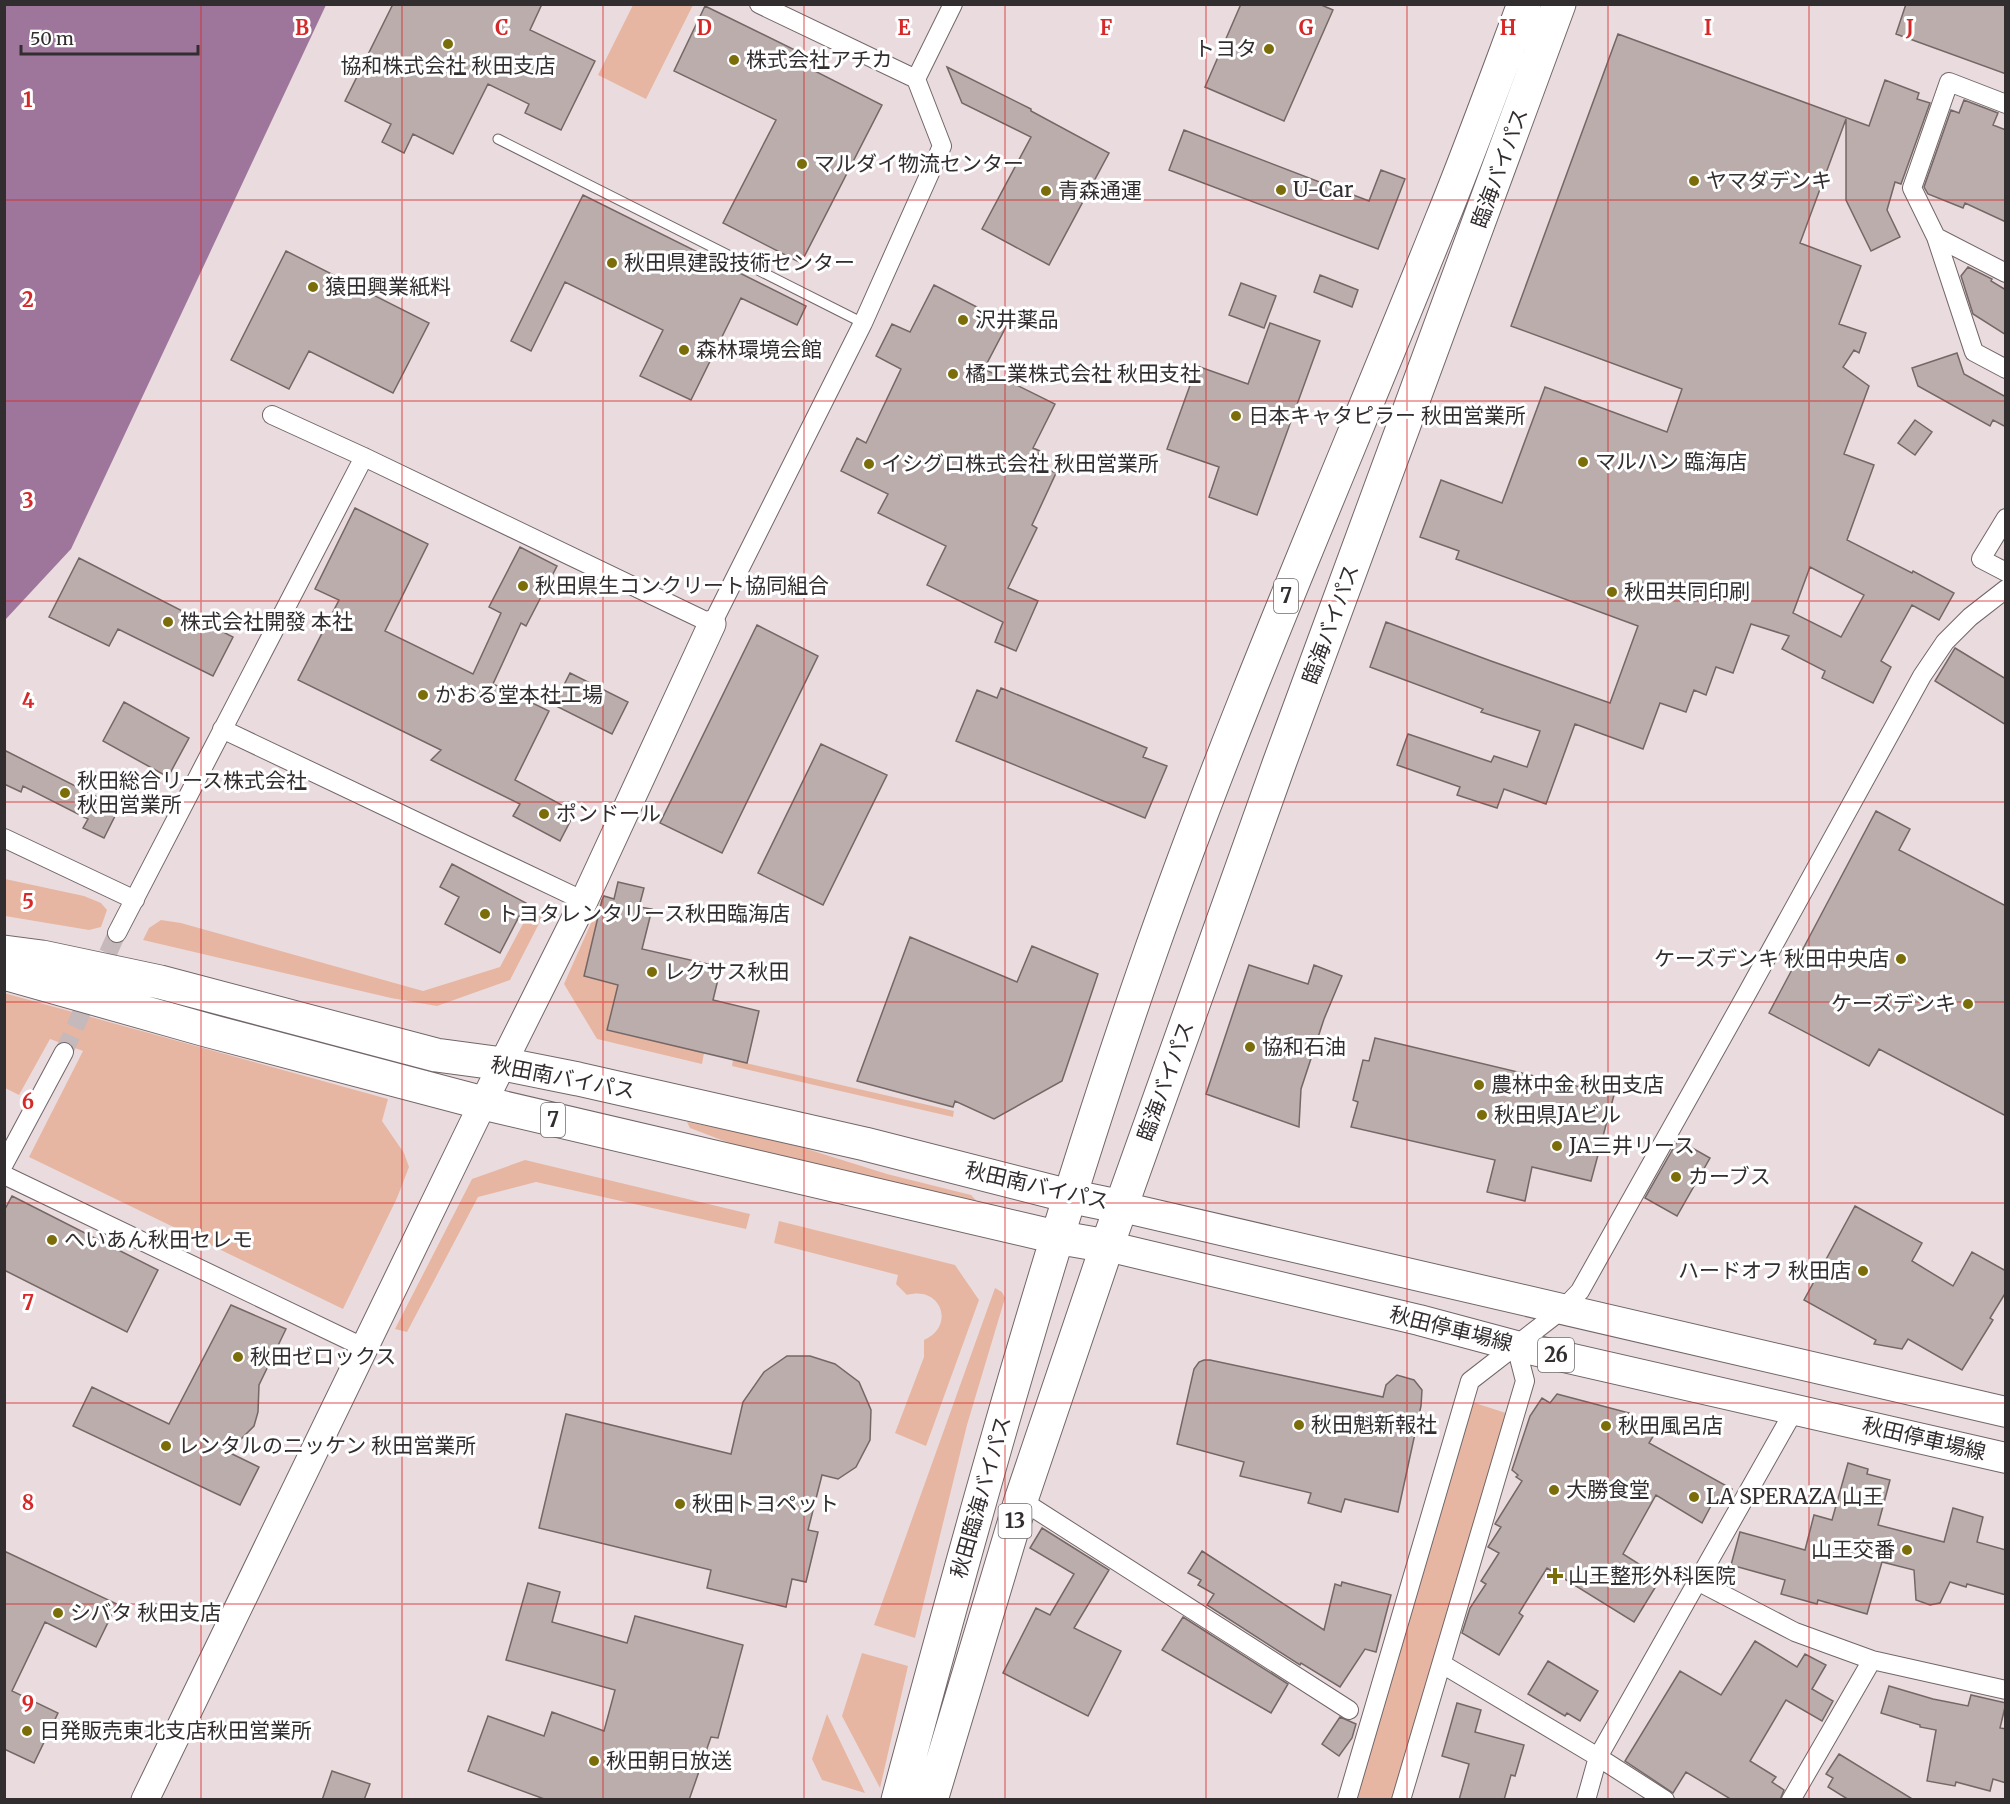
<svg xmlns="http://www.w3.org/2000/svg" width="2010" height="1804" viewBox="0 0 2010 1804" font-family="Merriweather,'Noto Sans JP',serif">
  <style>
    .green { fill: #e7b6a2 }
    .water { fill: #9e769c }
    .building { fill: #baadab; stroke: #746766; stroke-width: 1.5; fill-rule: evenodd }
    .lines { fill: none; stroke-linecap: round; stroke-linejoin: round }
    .street-tunnel { stroke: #c5b9bb; stroke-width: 18; stroke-dasharray: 18 9; stroke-linecap: butt }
    .lane-casing { stroke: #726668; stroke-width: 11 }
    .street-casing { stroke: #726668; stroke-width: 20 }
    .secondary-casing { stroke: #726668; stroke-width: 29 }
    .primary-casing { stroke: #726668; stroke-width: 32 }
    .highway-casing { stroke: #726668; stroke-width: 35 }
    .lane { stroke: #fff; stroke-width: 9 }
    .street { stroke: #fff; stroke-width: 18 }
    .secondary { stroke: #fff; stroke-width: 27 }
    .primary { stroke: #fff; stroke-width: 30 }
    .highway { stroke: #fff; stroke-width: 33 }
    .grid { fill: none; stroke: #d62828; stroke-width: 1.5; stroke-opacity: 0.55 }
    .poi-dot { fill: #7a6d0a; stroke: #fff; stroke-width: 2 }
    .labels { text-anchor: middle; stroke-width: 6; stroke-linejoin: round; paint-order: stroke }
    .shield { fill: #fff; stroke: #706c6d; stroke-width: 1.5 }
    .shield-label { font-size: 20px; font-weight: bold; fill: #322d2e }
    .poi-label { font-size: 21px; fill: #322d2e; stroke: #fff; text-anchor: start }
    .street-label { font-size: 21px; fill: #322d2e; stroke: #fff }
    .grid-label { font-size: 20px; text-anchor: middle; font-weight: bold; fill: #d62828; stroke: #fff; stroke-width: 6; stroke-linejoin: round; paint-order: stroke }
  </style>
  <rect width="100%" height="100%" fill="#eadcde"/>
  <!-- green -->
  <path class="green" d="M633 5H693L646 99 598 75Z
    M5 879 84 896 101 903 107 910 101 927 89 930 5 916Z
    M603 896 584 976 618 985 607 1030 704 1053 702 1064 597 1039 564 984Z
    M533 905 545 912 510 980 437 1006 391 998 143 940 149 928 161 920 181 923 423 991 500 967Z
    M4 993 388 1099 382 1121 404 1153 409 1167 397 1198 343 1309 29 1157 83 1051 50 1039 19 1095 5 1088Z
    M733 1060 954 1111 953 1117 732 1066Z
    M687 1122 778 1140 887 1174 971 1195 977 1201 975 1207 766 1157 690 1128Z
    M525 1160 750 1214 746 1229 536 1182 478 1197 407 1332 395 1329 472 1179Z
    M779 1221 955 1265 979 1300 926 1446 895 1433 924 1357V1340C956 1326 941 1285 907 1295L896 1284 898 1275 774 1243Z
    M995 1288 1002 1292 1005 1298 967 1425 915 1638 874 1625Z
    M1472 1402 1509 1414 1393 1799 1353 1800Z
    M862 1653 908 1666 880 1788 842 1716Z
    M827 1714 865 1793 822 1780 812 1759Z"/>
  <!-- water -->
  <path class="water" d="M5 4 326 5 71 549 5 620Z"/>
  <!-- building -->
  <path class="building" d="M393 4H542L530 30 595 61 561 130 525 113 529 104 488 84 453 154 413 134 404 153 382 142 391 124 345 101Z
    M1241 4H1319L1333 10 1284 121 1205 87Z
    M1906 4H2006V74L1896 34Z
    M705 6 795 50 791 59 882 105 801 263 723 223 776 120 674 71Z
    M1618 34 1869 126 1885 80 1919 93 1917 99 1930 103 1901 184 1895 182 1887 210 1900 237 1871 251 1846 200V119L1800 243 1861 266 1839 324 1866 333 1859 353 1854 350 1843 367 1869 386 1844 454 1874 465 1847 540 1912 573 1913 571 1954 593 1939 620 1912 605 1881 661 1891 667 1873 703 1822 678 1825 671 1782 649 1789 636 1751 624 1733 673 1716 667 1706 695 1694 690 1686 712 1660 703 1643 749 1575 724 1546 804 1504 789 1497 808 1457 795 1460 787 1397 765 1408 734 1491 762 1494 756 1527 767 1540 731 1481 712 1483 709 1370 667 1386 622 1491 661 1610 703 1638 626 1456 559 1459 551 1420 537 1441 480 1502 503 1545 387 1667 432 1682 389 1511 326ZM1810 567 1864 595 1841 637 1793 613Z
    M947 67 1031 109V111L1109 153 1049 265 982 229 1031 137 962 103Z
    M1964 100 1998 113 1993 125 2006 130V222L1965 203 1963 208 1928 194 1924 187 1951 110 1959 113Z
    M1184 130 1369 201 1381 170 1405 179 1378 249 1169 170Z
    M583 195 806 306 797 325 741 298 691 400 640 376 663 330 565 282 531 351 511 341Z
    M286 251 429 323 393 393 309 351 289 389 231 360Z
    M1968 267 1992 279 1991 281 2006 290V335L1973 314 1961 276Z
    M1320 275 1358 290 1352 307 1314 292Z
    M1241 283 1276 296 1264 328 1229 315Z
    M934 285 1008 323 984 369 1055 404 1033 448 1040 451 1035 463 1056 473 1032 525 1037 528 1008 588 1038 601 1016 651 995 642 1003 622 927 585 946 546 878 513 888 494 841 471 857 438 866 443 901 369 876 356 892 324 910 332Z
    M1270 323 1320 341 1257 515 1209 497 1219 467 1167 449 1197 366 1248 384Z
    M1957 353 1964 374 2006 397V427L1993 420 1990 426 1918 386 1912 368Z
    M1915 420 1932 432 1915 455 1898 443Z
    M355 508 428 544 385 631 473 674 501 613 489 607 520 547 557 566 526 626 521 623 493 684 549 711 515 780 575 812 560 841 513 816 520 804 431 760 441 750 298 680 339 600 315 589Z
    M79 558 233 637 213 676 118 629 109 646 49 617Z
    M757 625 818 656 722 853 660 823Z
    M1955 648 2006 679V725L1935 681Z
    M570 673 628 702 612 734 554 705Z
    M1001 688 1147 748 1143 757 1167 766 1145 818 956 741 977 690 997 698Z
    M124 702 189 738 168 777 103 741Z
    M821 744 887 775 823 905 758 873Z
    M4 750 119 808 104 838 83 828 88 819 23 786 21 792 4 784Z
    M1876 811 1910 829 1899 850 2006 906V1116L1879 1049 1869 1066 1769 1013Z
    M452 864 526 903 500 953 445 924 459 897 440 887Z
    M618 882 644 888 639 907 652 909 642 949 721 967 713 1000 759 1011 747 1063 607 1030 618 985 584 976 602 900 604 896 614 899Z
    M910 937 1017 982 1032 946 1098 974 1062 1081 994 1119 955 1101 953 1107 857 1081Z
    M1249 965 1308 984 1314 965 1342 976 1324 1019 1301 1089 1299 1127 1206 1094Z
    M1375 1038 1614 1095 1591 1181 1532 1167 1525 1201 1487 1192 1495 1160 1351 1127 1358 1102 1353 1100 1363 1060 1369 1061Z
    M1678 1140 1710 1158 1677 1216 1645 1198Z
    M12 1196 158 1270 127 1332 4 1270V1211Z
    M1855 1206 1922 1243 1912 1261 1953 1286 1972 1252 2006 1271V1292L1990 1318 1993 1320 1962 1370 1908 1339 1902 1349 1874 1344 1876 1340 1804 1300Z
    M231 1305 286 1329 259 1385 258 1412 254 1426 228 1452 259 1467 240 1505 73 1426 92 1387 169 1424Z
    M787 1356H810L835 1364 859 1382 871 1410 870 1440 856 1467 838 1479 822 1475 808 1530 818 1532 806 1582 792 1579 786 1607 707 1588 711 1570 539 1528 566 1414 731 1454 743 1402 764 1372Z
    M1204 1360H1210L1383 1397 1386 1385 1397 1375 1414 1380 1422 1390 1421 1406 1398 1512 1345 1499 1341 1512 1308 1503 1311 1493 1240 1476 1244 1462 1177 1444 1194 1369 1199 1362Z
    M1557 1394 1629 1413 1627 1417 1655 1433 1649 1443 1732 1489 1723 1505 1714 1500 1702 1523 1656 1495 1623 1554 1661 1578 1634 1622 1547 1568 1519 1613 1523 1616 1499 1655 1462 1633 1470 1608 1486 1584 1481 1581 1499 1553 1488 1547 1501 1527 1495 1524 1522 1481 1516 1477 1518 1475 1512 1470 1530 1416 1542 1398 1550 1403Z
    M1848 1463 1868 1469 1867 1474 1890 1480 1878 1525 1944 1542 1953 1508 1983 1517 1977 1542 2006 1550V1595L1967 1584 1966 1587 1950 1582 1940 1603 1930 1605 1916 1600 1914 1570 1882 1562 1867 1614 1818 1600 1817 1604 1781 1594 1785 1580 1731 1565 1740 1532 1805 1550 1814 1515 1832 1520Z
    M1042 1528 1109 1570 1074 1628 1121 1651 1088 1716 1003 1673 1036 1608 1050 1615 1074 1574 1030 1548Z
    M4 1551 117 1604 96 1647 45 1622 12 1691 58 1713 34 1763 4 1749Z
    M1202 1551 1324 1630 1335 1584 1341 1586 1342 1582 1391 1595 1376 1652 1365 1649 1340 1687 1301 1663 1300 1665 1207 1605 1214 1594 1198 1585 1201 1580 1188 1573Z
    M528 1583 560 1592 552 1622 627 1643 635 1616 743 1645 718 1738 711 1737 689 1800H547L468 1771 488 1716 544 1736 552 1712 604 1731 615 1690 506 1660Z
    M1183 1617 1288 1684 1271 1713 1162 1650Z
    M1755 1641 1797 1667 1805 1654 1826 1665 1812 1689 1833 1701 1822 1721 1786 1700 1750 1761 1776 1777 1772 1782 1784 1790 1780 1800H1732L1686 1772 1673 1793 1625 1761 1680 1671 1721 1695Z
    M1548 1661 1598 1691 1580 1721 1567 1713 1565 1716 1528 1694Z
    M1889 1686 1933 1699 1968 1706 1971 1695 2006 1703 2000 1728 2006 1729V1783L1993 1779 1990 1791 1956 1782 1955 1786 1927 1781 1936 1730 1920 1727V1725L1881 1713Z
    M1457 1703 1481 1710 1475 1732 1524 1745 1515 1776 1511 1775 1504 1800H1459L1469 1764 1442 1756Z
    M1340 1717 1356 1724 1352 1738 1339 1756 1322 1744Z
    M1839 1754 1914 1800H1849L1828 1787 1833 1778 1826 1774Z
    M332 1771 370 1784 364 1800H322Z"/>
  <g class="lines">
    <!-- street-tunnel -->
    <path class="street-tunnel" d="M64 1052 117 933"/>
    <!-- lane casing -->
    <g class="lane-casing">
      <path id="lane" d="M498 139 863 323"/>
    </g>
    <!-- street casing -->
    <g class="street-casing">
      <path id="street" d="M916 79 953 4
        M2006 104 1949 82 1912 188 1936 237 2006 273
        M1936 237 1974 352 2006 369
        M272 415 364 457 712 624 863 323 942 146 916 79 759 4
        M2006 518 1981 559 2006 572
        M222 729 584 901
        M4 838 135 900
        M117 933 364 457
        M4 1164 64 1052
        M4 1175 365 1348
        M1021 1500 1349 1710
        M1699 1582 1795 1632 1872 1660 2006 1690
        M1442 1664 1598 1757 1665 1800
        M1347 1800 1470 1381 1563 1309 1580 1291 1745 997 1922 676 1945 642 1970 617 2006 589
        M1401 1800 1525 1381 1516 1346
        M1586 1800 1598 1757 1795 1409
        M1791 1800 1872 1660"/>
    </g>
    <!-- secondary casing -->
    <g class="secondary-casing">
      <path id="secondary" d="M145 1800 483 1103 584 901 712 624"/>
    </g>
    <!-- primary casing -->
    <g class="primary-casing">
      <path id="primary" d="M1122 1207 2006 1412
        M1107 1246 1419 1320 1516 1346 2006 1458"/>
    </g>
    <!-- highway casing -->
    <g class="highway-casing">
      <path id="highway" d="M4 952 42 957 160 982 436 1055 503 1064 578 1079 865 1144 1069 1196 1122 1207
        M4 973 206 1030 483 1103 1056 1237 1107 1246
        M898 1800C975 1513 1054 1227 1152 948 1239 701 1345 461 1442 219 1471 148 1497 76 1524 4
        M931 1800 1021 1500 1107 1246 1279 764 1559 4"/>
    </g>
    <!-- lane -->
    <use href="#lane" class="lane"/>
    <!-- street -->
    <use href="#street" class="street"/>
    <!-- secondary -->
    <use href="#secondary" class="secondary"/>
    <!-- primary -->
    <use href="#primary" class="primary"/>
    <!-- highway -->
    <use href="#highway" class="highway"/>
  </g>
  <!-- grid -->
  <path class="grid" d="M201 4V1800M402 4V1800M603 4V1800M804 4V1800M1005 4V1800M1206 4V1800M1407 4V1800M1608 4V1800M1809 4V1800M4 200H2006M4 401H2006M4 601H2006M4 802H2006M4 1002H2006M4 1203H2006M4 1403H2006M4 1604H2006"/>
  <!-- markers -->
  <g class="poi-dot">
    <circle cx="448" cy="44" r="6"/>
    <circle cx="1269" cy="49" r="6"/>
    <circle cx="734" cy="60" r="6"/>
    <circle cx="802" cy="164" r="6"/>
    <circle cx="1694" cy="181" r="6"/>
    <circle cx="1281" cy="190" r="6"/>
    <circle cx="1046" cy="191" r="6"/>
    <circle cx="612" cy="263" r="6"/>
    <circle cx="313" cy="287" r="6"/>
    <circle cx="963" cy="320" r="6"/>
    <circle cx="684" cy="350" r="6"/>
    <circle cx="953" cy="374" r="6"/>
    <circle cx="1236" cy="416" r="6"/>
    <circle cx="1583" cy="462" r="6"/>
    <circle cx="869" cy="464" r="6"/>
    <circle cx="523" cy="586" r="6"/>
    <circle cx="1612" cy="592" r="6"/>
    <circle cx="168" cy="622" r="6"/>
    <circle cx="423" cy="695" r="6"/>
    <circle cx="65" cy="793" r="6"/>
    <circle cx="544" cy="814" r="6"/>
    <circle cx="485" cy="914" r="6"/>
    <circle cx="1901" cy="959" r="6"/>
    <circle cx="652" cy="972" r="6"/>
    <circle cx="1968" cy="1004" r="6"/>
    <circle cx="1250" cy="1047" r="6"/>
    <circle cx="1479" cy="1085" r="6"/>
    <circle cx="1482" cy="1115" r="6"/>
    <circle cx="1557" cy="1146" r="6"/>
    <circle cx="1676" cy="1177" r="6"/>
    <circle cx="52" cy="1240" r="6"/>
    <circle cx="1863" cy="1271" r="6"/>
    <circle cx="238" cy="1357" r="6"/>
    <circle cx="1299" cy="1425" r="6"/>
    <circle cx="1606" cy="1426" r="6"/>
    <circle cx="166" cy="1446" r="6"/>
    <circle cx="1554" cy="1490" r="6"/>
    <circle cx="1694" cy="1497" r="6"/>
    <circle cx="680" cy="1504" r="6"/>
    <circle cx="1907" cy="1550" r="6"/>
    <path d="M1552 1567h6v6h6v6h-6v6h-6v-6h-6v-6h6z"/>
    <circle cx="58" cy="1613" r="6"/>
    <circle cx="27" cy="1731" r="6"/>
    <circle cx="594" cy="1761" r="6"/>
  </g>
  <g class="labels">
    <!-- shield labels -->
    <g class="shield">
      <rect x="1274" y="579" width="24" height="34" rx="4.5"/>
      <rect x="541" y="1103" width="24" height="34" rx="4.5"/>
      <rect x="1538" y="1338" width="36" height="34" rx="4.5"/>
      <rect x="998.5" y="1504" width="33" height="34" rx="4.5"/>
    </g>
    <g class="shield-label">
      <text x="1286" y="603">7</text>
      <text x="553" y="1127">7</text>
      <text x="1556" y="1362">26</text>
      <text x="1015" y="1528">13</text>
    </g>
    <!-- poi labels -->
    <g class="poi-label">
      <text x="1257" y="56" text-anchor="end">トヨタ</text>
      <text x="746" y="67">株式会社アチカ</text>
      <text x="448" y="73" text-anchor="middle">協和株式会社 秋田支店</text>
      <text x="814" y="171">マルダイ物流センター</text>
      <text x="1706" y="188">ヤマダデンキ</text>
      <text x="1293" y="197">U-Car</text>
      <text x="1058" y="198">青森通運</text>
      <text x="624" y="270">秋田県建設技術センター</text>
      <text x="325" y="294">猿田興業紙料</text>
      <text x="975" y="327">沢井薬品</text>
      <text x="696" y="357">森林環境会館</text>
      <text x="965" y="381">橘工業株式会社 秋田支社</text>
      <text x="1248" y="423">日本キャタピラー 秋田営業所</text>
      <text x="1595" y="469">マルハン 臨海店</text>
      <text x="881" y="471">イシグロ株式会社 秋田営業所</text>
      <text x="535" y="593">秋田県生コンクリート協同組合</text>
      <text x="1624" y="599">秋田共同印刷</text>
      <text x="180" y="629">株式会社開發 本社</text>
      <text x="435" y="702">かおる堂本社工場</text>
      <text x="77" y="788">秋田総合リース株式会社<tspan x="77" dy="24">秋田営業所</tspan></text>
      <text x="556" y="821">ポンドール</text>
      <text x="497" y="921">トヨタレンタリース秋田臨海店</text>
      <text x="1889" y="966" text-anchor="end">ケーズデンキ 秋田中央店</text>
      <text x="664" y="979">レクサス秋田</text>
      <text x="1956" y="1011" text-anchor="end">ケーズデンキ</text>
      <text x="1262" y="1054">協和石油</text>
      <text x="1491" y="1092">農林中金 秋田支店</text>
      <text x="1494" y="1122">秋田県JAビル</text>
      <text x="1569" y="1153">JA三井リース</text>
      <text x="1688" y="1184">カーブス</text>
      <text x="64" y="1247">へいあん秋田セレモ</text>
      <text x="1851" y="1278" text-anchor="end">ハードオフ 秋田店</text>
      <text x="250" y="1364">秋田ゼロックス</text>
      <text x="1311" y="1432">秋田魁新報社</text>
      <text x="1618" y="1433">秋田風呂店</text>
      <text x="178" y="1453">レンタルのニッケン 秋田営業所</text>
      <text x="1566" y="1497">大勝食堂</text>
      <text x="1706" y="1504">LA SPERAZA 山王</text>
      <text x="692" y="1511">秋田トヨペット</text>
      <text x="1895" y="1557" text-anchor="end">山王交番</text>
      <text x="1568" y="1583">山王整形外科医院</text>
      <text x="70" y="1620">シバタ 秋田支店</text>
      <text x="39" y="1738">日発販売東北支店秋田営業所</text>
      <text x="606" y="1768">秋田朝日放送</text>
    </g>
    <!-- street labels -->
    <g class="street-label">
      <text transform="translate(1500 168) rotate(-70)" y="7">臨海バイパス</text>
      <text transform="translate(1331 624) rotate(-70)" y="7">臨海バイパス</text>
      <text transform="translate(563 1078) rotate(11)" y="7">秋田南バイパス</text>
      <text transform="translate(1166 1081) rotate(-70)" y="7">臨海バイパス</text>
      <text transform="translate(1037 1186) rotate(13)" y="7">秋田南バイパス</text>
      <text transform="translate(1451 1329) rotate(14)" y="7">秋田停車場線</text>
      <text transform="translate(1924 1439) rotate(13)" y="7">秋田停車場線</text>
      <text transform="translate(981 1497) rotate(-74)" y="7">秋田臨海バイパス</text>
    </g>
  </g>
  <g class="grid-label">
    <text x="302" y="35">B</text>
    <text x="502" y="35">C</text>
    <text x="704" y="35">D</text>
    <text x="904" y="35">E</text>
    <text x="1106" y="35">F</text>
    <text x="1306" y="35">G</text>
    <text x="1508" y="35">H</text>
    <text x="1708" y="35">I</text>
    <text x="1910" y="35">J</text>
    <text x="28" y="107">1</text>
    <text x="28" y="307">2</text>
    <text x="28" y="508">3</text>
    <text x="28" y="708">4</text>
    <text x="28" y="909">5</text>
    <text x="28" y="1109">6</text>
    <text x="28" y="1310">7</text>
    <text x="28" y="1510">8</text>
    <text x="28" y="1711">9</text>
  </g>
  <!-- border -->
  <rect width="2010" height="1804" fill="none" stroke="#322d2e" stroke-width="12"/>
  <!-- scale -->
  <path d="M21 45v9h177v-9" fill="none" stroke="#322d2e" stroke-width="3"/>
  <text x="30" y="45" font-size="18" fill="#322d2e" stroke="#ffffff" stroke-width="4.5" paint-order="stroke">50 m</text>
</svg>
